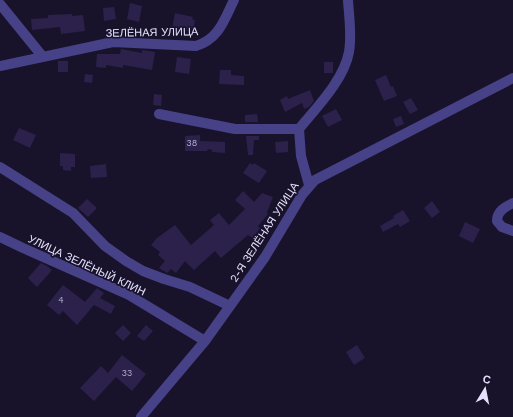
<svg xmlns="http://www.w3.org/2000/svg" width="513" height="417" viewBox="0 0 513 417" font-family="'Work Sans',sans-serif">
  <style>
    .building { fill: #2b214b }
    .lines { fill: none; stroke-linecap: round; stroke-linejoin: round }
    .minor { stroke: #474287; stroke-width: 10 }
    .labels { text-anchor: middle; stroke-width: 3.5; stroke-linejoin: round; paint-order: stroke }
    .number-label { font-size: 9px; fill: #b6b0d0 }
    .street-label { font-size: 11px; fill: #e4e0fd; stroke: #18132b }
  </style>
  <rect width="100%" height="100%" fill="#18132b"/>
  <!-- building -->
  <path class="building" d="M130 3 142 6 139 22 127 19Z
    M114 7 116 19 104 21 103 8Z
    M175 13 193 17 192 19 195 20 193 32 172 28Z
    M72 14V16L83 15 85 31 61 34 60 27 32 30 31 19 48 18V15Z
    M121 49 142 53V50L155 52 152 70 123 65V68L106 65V68L96 67 97 54H120Z
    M177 57 191 59 189 74 175 72Z
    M58 61H68V72H58Z
    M324 62H333V73H324Z
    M220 70H231V75L244 76V85L219 84Z
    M85 74 93 75 92 83 84 82Z
    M386 75 391 87 393 86 397 96 384 101 375 80Z
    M310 90 314 101 309 107 304 109 302 103 285 112 280 100 287 96 288 99Z
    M154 94 162 95 161 106 153 105Z
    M411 98 418 110 410 114 403 102Z
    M336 109 342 120 328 127 322 116Z
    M257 114 258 122H245V115Z
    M401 116 404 124 396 127 393 119Z
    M19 128 36 135 30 148 13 140Z
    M200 135V141L225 142V153L212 152V150L208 149 207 151H185V136Z
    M246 136H259V140H254L253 155H248Z
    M288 141V152L276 153 275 142Z
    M60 153 75 154V167H71V171L63 170V166H60Z
    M250 163 253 165 254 163 267 171 259 183 243 173Z
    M106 164 107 177 91 178 90 166Z
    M243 191 254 202 262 193 273 197 267 212 268 214 258 226 260 228 253 238 248 235 221 258 215 251 194 270 185 261 176 273 171 269 167 273 159 268 165 261 158 255 160 252 151 245 157 238 175 225 191 245 214 225 210 220 219 213 229 225 245 209 235 200Z
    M87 199 97 208 88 217 78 208Z
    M432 201 440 212 432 218 424 208Z
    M403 210 410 221 400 227 398 224 383 232 380 226 394 218 393 216Z
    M465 222 480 229 473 243 459 236Z
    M41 263 47 266 52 270 37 287 28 278Z
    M63 285 85 302 97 288 104 293 100 298 115 306 111 314 94 305 77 325 63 311 59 315 47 305Z
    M123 325 131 333 123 341 115 333Z
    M146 325 153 331 144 341 137 336Z
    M357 345 365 358 354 365 346 352Z
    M122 355 146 374 132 391 116 377 94 401 80 388 101 366 108 373Z"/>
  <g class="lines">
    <!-- minor -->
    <path class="minor" d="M0 4 43 57
      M0 66 113 42 196 46C219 39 224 20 234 0
      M159 114 235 129H299C316 108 344 80 349 52 352 35 349 17 348 0
      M299 129 301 156 309 185
      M0 167 73 213 105 246 126 261 143 271 164 279 190 287 230 306
      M513 203C505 207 497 211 497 221L502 227 513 231
      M0 237 23 248 129 295 205 341
      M141 417 205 341 265 257 302 195 315 180 513 78"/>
  </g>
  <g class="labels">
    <!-- number labels -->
    <g class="number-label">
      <text x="192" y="146">38</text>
      <text x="61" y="303">4</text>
      <text x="127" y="376">33</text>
    </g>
    <!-- street labels -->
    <g class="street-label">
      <text transform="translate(152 32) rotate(-1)" y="4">ЗЕЛЁНАЯ УЛИЦА</text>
      <text transform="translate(264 232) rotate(-57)" y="4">2-Я ЗЕЛЁНАЯ УЛИЦА</text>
      <text transform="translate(87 265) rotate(25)" y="4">УЛИЦА ЗЕЛЁНЫЙ КЛИН</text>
    </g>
  </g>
  <!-- north arrow -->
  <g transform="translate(485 389) rotate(10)" stroke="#18132b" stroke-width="3" paint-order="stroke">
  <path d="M0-3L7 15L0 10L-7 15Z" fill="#e4e0fd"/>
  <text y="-6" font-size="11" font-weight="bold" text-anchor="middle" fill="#e4e0fd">С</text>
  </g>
</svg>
